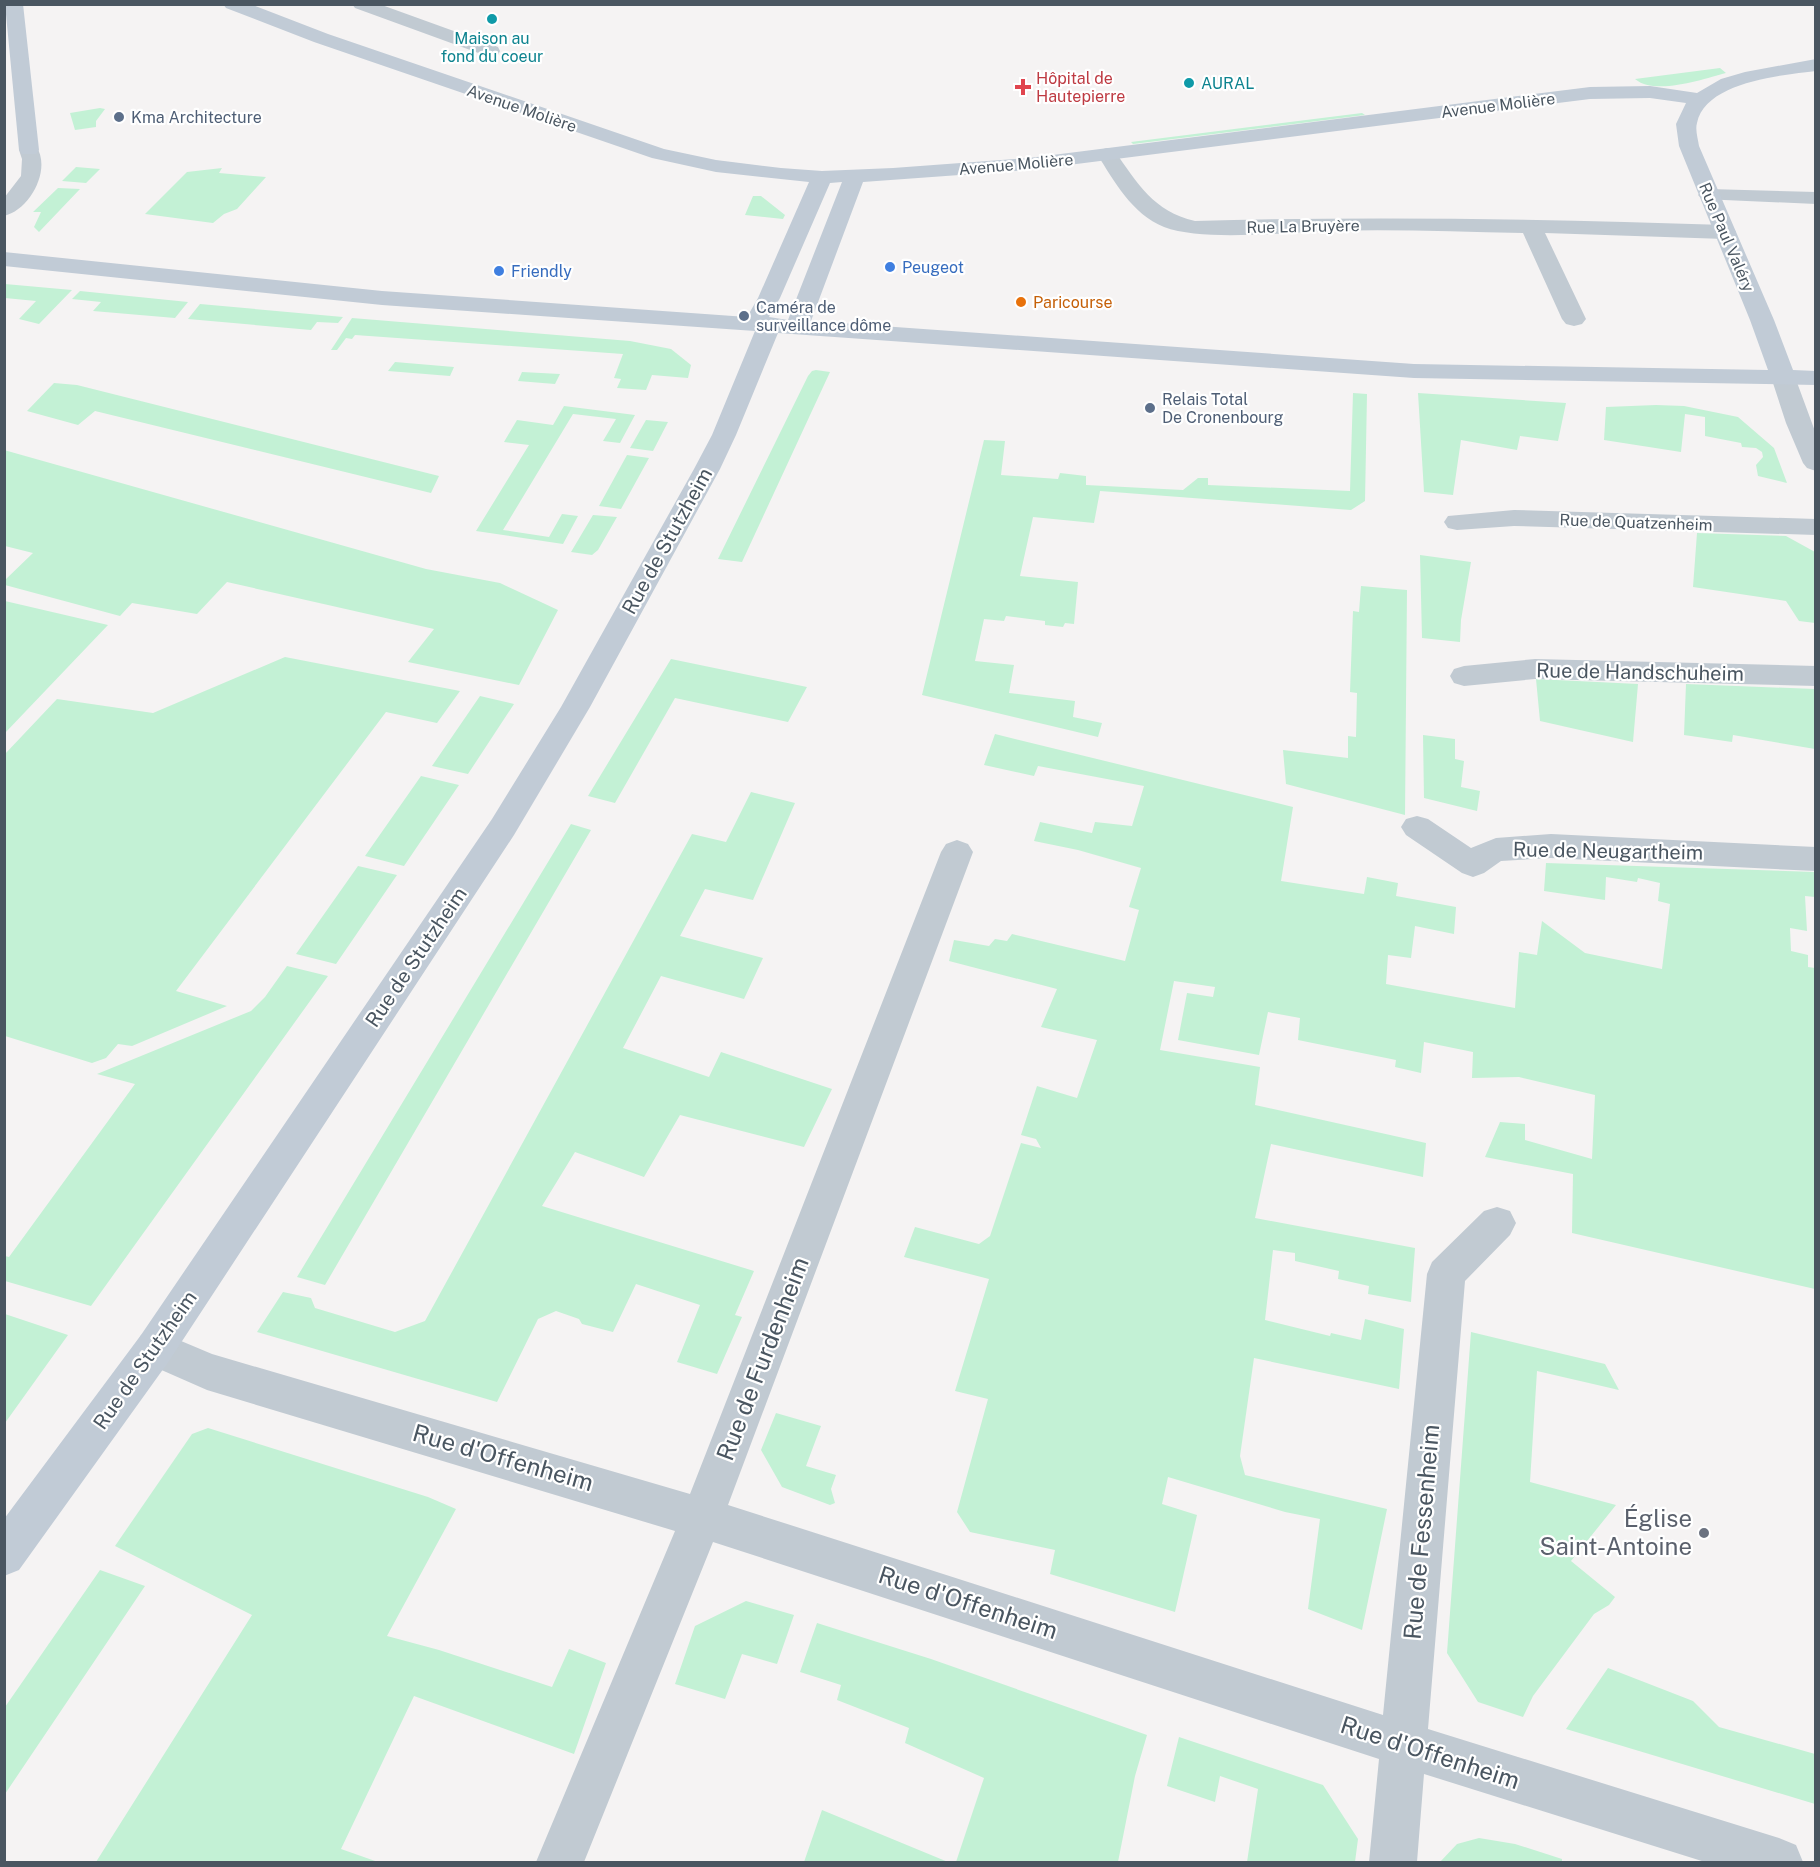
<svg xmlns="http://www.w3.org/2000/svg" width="1820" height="1867" viewBox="0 0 1820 1867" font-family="'Public Sans',sans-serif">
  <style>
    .green { fill: #c3f1d5 }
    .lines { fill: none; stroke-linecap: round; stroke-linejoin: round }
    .street { fill: #c1cad2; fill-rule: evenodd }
    .secondary { fill: #c1cbd6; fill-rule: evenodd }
    .culture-dot { fill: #0f9aa8; stroke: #fff; stroke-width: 2 }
    .health-dot { fill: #e0444e; stroke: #fff; stroke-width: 2 }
    .service-dot { fill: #5c6f8a; stroke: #fff; stroke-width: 2 }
    .shop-dot { fill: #3f7fe0; stroke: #fff; stroke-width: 2 }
    .food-dot { fill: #e8710a; stroke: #fff; stroke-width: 2 }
    .worship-dot { fill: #6b7280; stroke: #fff; stroke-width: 2 }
    .labels { text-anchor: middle; stroke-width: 4.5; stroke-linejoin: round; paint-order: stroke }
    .far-culture-label { font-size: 16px; fill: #0d838f; stroke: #fff }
    .far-health-label { font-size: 16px; fill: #be3a42; stroke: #fff; text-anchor: start }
    .far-street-label { font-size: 16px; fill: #4a5661; stroke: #fff }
    .far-service-label { font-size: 16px; fill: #4e5e75; stroke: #fff; text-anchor: start }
    .far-shop-label { font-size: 16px; fill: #366cbe; stroke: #fff; text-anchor: start }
    .far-food-label { font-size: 16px; fill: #c56008; stroke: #fff; text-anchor: start }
    .street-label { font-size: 20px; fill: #4a5661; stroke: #fff }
    .near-street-label { font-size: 24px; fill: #4a5661; stroke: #fff }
    .near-worship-label { font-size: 24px; fill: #5b616d; stroke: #fff; text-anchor: end }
  </style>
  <rect width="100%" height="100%" fill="#f5f3f3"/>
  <!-- green -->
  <path class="green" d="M1720 68 1726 73C1703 79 1655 96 1635 79Z
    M100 108 105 109 96 121V127L75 130 70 113Z
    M1362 113 1365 115 1133 144 1131 142Z
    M76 167 100 169 86 183 62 181Z
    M222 168 219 173 266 177 237 209 224 214 213 223 145 214 187 172Z
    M58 188 80 189 39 232 34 227 41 212H33Z
    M753 196H761L785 215 783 219 745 215Z
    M4 284H5L72 290 39 324 19 319 36 301 5 298Z
    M80 291 188 302 175 318 93 311 101 302 72 299Z
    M200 304 343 317 338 323 317 322 311 330 188 319Z
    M352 318 630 341 671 349 691 365 688 378 652 375 646 390 617 388 621 379 614 378 623 354 355 335 352 339 346 338 337 350H331Z
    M395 362 454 367 450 376 388 371Z
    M816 370 830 372 742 562 718 559 808 376 812 371Z
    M522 372 560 374 555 384 518 381Z
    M54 383 77 385 439 476 431 493 95 411 78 425 27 411Z
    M1353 393 1367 394 1365 501 1351 510 1100 491 1094 523 1033 517 1020 576 1078 582 1074 624 1065 623 1063 627 1045 625V621L1006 616 1004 621 984 619 975 661 1014 665 1009 693 1075 701 1073 717 1102 723 1098 737 922 695 984 440 1005 441 1001 475 1058 479 1060 473 1086 476V485L1183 490 1198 478H1208V485L1350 491Z
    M1418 393 1566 403 1558 441 1520 436 1517 450 1461 440 1453 495 1424 492Z
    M1656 405 1684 406 1738 417 1774 448 1787 483 1758 476 1756 465 1763 457 1762 452 1756 448 1742 447 1741 443 1705 436V417L1685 414 1681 452 1604 440 1606 407Z
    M564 406 635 415 620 443 603 441 616 419 573 414 503 530 549 537 562 514 578 516 563 544 476 531 529 445 504 442 517 420 553 425Z
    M646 420 668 422 653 451 630 448Z
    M4 450 426 569 500 583 558 610 519 685 408 662 434 629 227 582 197 614 132 603 120 616 5 585V580L33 553 5 546Z
    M627 455 649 458 621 509 599 506Z
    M593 515 617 517 598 550 592 555 571 552Z
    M1697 533 1786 536 1815 552V623L1799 621 1786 601 1693 587Z
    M1420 555 1471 562 1461 620 1460 642 1422 638Z
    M1361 586 1407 590 1405 815 1286 784 1283 750 1348 758V736L1356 737 1357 693 1350 692 1353 611 1359 612Z
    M5 601 108 625 5 733 4 601Z
    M285 657 460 691 437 723 386 712 176 991 227 1006 132 1046 118 1044 106 1058 92 1063 5 1036V754L57 699 153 713Z
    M671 659 807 687 788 722 675 698 615 803 588 796Z
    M1536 679 1638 684 1633 742 1540 721Z
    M1686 684 1815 689V749L1733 735 1732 742 1684 735Z
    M480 696 514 704 468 774 432 766Z
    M995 734 1293 807 1281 881 1364 894 1367 877 1398 883 1396 896 1456 907 1454 934 1415 926 1411 958 1388 955 1386 984 1515 1008 1519 952 1537 955 1542 921 1585 953 1662 969 1670 904 1658 901 1660 883 1638 878 1637 882 1606 877 1605 900 1544 891 1546 863 1815 872V897L1805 896 1807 931 1790 928 1791 951 1808 955V967L1815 968V1289L1572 1233 1573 1174 1485 1157 1500 1122 1525 1124V1140L1592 1159 1595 1095 1519 1077 1472 1078 1473 1052 1424 1042 1421 1073 1395 1067 1396 1060 1298 1040 1300 1018 1268 1012 1259 1055 1178 1040 1187 993 1213 997 1215 987 1174 981 1160 1050 1260 1067 1255 1105 1426 1143 1423 1177 1271 1144 1255 1218 1415 1248 1411 1302 1368 1294 1369 1286 1338 1279 1339 1271 1295 1261V1253L1273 1250 1265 1320 1330 1336 1331 1333 1361 1340 1365 1319 1404 1329 1399 1389 1254 1358 1240 1456 1245 1475 1387 1509 1362 1630 1308 1609 1320 1519 1285 1512 1168 1477 1162 1504 1197 1515 1175 1612 1050 1574 1055 1550 970 1532 957 1512 988 1399 955 1391 989 1279 904 1257 915 1227 979 1244 990 1236 1021 1143 1041 1148 1036 1139 1021 1135 1037 1086 1077 1098 1097 1040 1041 1027 1057 989 949 961 954 940 989 946 995 939 1007 941 1012 934 1125 961 1139 910 1129 907 1141 868 1078 850 1034 841 1040 822 1092 833 1095 822 1132 826 1144 786 1038 766 1034 776 984 765Z
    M1423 735 1455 739V759L1464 761 1461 787 1480 791 1477 811 1424 798Z
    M421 776 459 785 404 866 365 856Z
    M751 792 795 803 753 900 705 889 680 936 763 958 744 999 661 976 623 1048 709 1077 721 1052 832 1089 804 1147 680 1115 644 1177 575 1152 542 1206 754 1271 735 1315 742 1317 717 1374 677 1362 700 1305 636 1284 613 1332 582 1324 579 1319 556 1311 538 1319 497 1402 257 1332 283 1292 311 1298 315 1308 395 1332 425 1321 692 834 726 842Z
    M571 824 591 830 325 1285 297 1277Z
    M358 866 397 875 336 964 296 954Z
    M287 966 328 976 91 1306 5 1281V1256L9 1257 135 1084 97 1074 251 1011 265 997Z
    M5 1314 68 1335 5 1423 4 1314Z
    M1471 1332 1605 1364 1619 1390 1537 1371 1530 1482 1616 1505 1571 1561 1615 1597 1609 1605 1594 1614 1533 1696 1523 1717 1478 1702 1447 1653Z
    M776 1413 821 1426 806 1466 836 1475 831 1489 835 1503 830 1505 782 1487 761 1450Z
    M208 1428 428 1497 456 1509 387 1636 439 1650 552 1687 569 1649 606 1663 574 1754 414 1696 341 1849 378 1862H96L252 1615 115 1546 192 1434Z
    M100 1570 145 1586 5 1794V1707Z
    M746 1601 794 1615 777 1664 742 1654 725 1699 675 1684 695 1626Z
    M817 1623 931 1659 1147 1735 1135 1776 1118 1862H956L984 1778 905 1743 909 1728 837 1700 841 1685 800 1672Z
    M1608 1668 1693 1701 1719 1727 1815 1754V1804L1566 1729Z
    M1179 1737 1323 1785 1358 1839 1355 1862H1247L1258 1789 1220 1776 1215 1802 1167 1786Z
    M822 1810 948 1862H804Z
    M1479 1838 1515 1844 1562 1859V1862H1440L1457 1844Z"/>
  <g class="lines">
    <!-- street -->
    <path class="street" d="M352 4H379L498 47 500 51 498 55H484L355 8Z
      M29 144 36 146C52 169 30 210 4 216V198L21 176 22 159 19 150 22 146Z
      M1107 148 1114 150C1138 184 1153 211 1195 221 1372 216 1548 219 1725 225L1733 227 1736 232 1733 237 1725 239 1545 233 1586 319 1582 324 1574 326 1566 324 1562 319 1523 233C1459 232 1395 229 1331 231 1286 232 1204 242 1164 227 1132 214 1114 181 1097 154L1100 150Z
      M1709 189 1816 192V204L1702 199 1698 195 1702 191Z
      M1783 370 1792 372 1795 377 1816 434V471L1807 468 1803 463 1786 423 1771 377 1774 372Z
      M1514 510 1816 519V535L1514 526 1457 530 1448 528 1444 522 1448 516Z
      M1535 659 1816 666V686L1535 679 1464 686 1454 683 1450 676 1454 669 1464 666Z
      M1417 816 1428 819 1471 848 1496 838 1551 834 1816 847V871L1551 858 1501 861 1484 873 1473 877 1462 873 1406 835 1401 827 1406 819Z
      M957 840 968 844 973 852 728 1505 1383 1715 1427 1274 1432 1262 1484 1211 1497 1207 1510 1211 1516 1223 1510 1235 1465 1281 1428 1729 1779 1838 1796 1845 1803 1862H1705L1424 1774 1417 1862H1369L1379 1759 713 1542 584 1862H536L675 1531 207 1390 141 1361 135 1348 141 1335 155 1330 212 1354 690 1494 941 852 946 844Z"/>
    <!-- secondary -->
    <path class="secondary" d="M5 4H23L39 150 36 154H22L19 150Z
      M223 4H250L328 34 664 149 716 160 781 168 822 171 893 168 1029 158 1590 87 1650 86 1697 93 1721 79 1745 72 1816 59V71C1782 75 1705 82 1697 123 1695 130 1698 139 1699 146L1774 320 1793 370 1816 371V385L1414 378 778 333 736 435 720 469 590 707 514 835 169 1361 19 1570 4 1576V1519L141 1335 492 819 561 707 694 469 712 435 755 331 382 305 4 266V252L382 291 747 317 758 298 809 182 716 172 652 158 314 42 226 8ZM1650 98 1686 103 1676 124 1679 146 1750 320 1768 370 1414 364 811 321 863 182 1029 170 1590 99ZM842 182 788 320 769 317 780 298 830 183Z"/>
  </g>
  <!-- markers -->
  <g class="culture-dot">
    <circle cx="492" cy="19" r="6"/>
    <circle cx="1189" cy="83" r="6"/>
  </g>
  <path class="health-dot" d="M1020 78h6v6h6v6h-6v6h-6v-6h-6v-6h6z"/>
  <g class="service-dot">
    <circle cx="119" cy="117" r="6"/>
    <circle cx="744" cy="316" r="6"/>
    <circle cx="1150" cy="408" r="6"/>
  </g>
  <g class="shop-dot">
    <circle cx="890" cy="267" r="6"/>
    <circle cx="499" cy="271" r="6"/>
  </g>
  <circle class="food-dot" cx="1021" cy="302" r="6"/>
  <circle class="worship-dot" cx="1704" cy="1533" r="6"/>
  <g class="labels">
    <!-- far-culture labels -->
    <g class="far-culture-label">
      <text x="492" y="44">Maison au<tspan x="492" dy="18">fond du coeur</tspan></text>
      <text x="1201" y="89" text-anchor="start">AURAL</text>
    </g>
    <!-- far-health labels -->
    <g class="far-health-label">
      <text x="1036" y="84">Hôpital de<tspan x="1036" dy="18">Hautepierre</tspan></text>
    </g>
    <!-- far-street labels -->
    <g class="far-street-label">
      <text transform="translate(1498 105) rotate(-7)" y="6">Avenue Molière</text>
      <text transform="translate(522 108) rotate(19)" y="6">Avenue Molière</text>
      <text transform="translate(1016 164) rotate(-5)" y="6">Avenue Molière</text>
      <text transform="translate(1303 226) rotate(-1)" y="6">Rue La Bruyère</text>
      <text transform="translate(1727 237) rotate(67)" y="6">Rue Paul Valéry</text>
      <text transform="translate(1636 522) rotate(2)" y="6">Rue de Quatzenheim</text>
    </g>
    <!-- far-service labels -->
    <g class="far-service-label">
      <text x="131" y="123">Kma Architecture</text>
      <text x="756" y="313">Caméra de<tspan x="756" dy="18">surveillance dôme</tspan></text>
      <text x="1162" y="405">Relais Total<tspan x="1162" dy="18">De Cronenbourg</tspan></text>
    </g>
    <!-- far-shop labels -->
    <g class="far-shop-label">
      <text x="902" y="273">Peugeot</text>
      <text x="511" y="277">Friendly</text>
    </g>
    <!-- far-food labels -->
    <g class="far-food-label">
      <text x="1033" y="308">Paricourse</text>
    </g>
    <!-- street labels -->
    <g class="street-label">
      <text transform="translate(667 541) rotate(-61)" y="7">Rue de Stutzheim</text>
      <text transform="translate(1640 672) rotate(1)" y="7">Rue de Handschuheim</text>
      <text transform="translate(1608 851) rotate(1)" y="7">Rue de Neugartheim</text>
      <text transform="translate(416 957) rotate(-56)" y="7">Rue de Stutzheim</text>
      <text transform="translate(145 1360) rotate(-55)" y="7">Rue de Stutzheim</text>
    </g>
    <!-- near-street labels -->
    <g class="near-street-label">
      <text transform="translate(763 1359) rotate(-69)" y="8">Rue de Furdenheim</text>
      <text transform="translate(503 1458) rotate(16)" y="8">Rue d'Offenheim</text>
      <text transform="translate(1422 1532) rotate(-85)" y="8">Rue de Fessenheim</text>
      <text transform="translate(968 1603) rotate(18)" y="8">Rue d'Offenheim</text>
      <text transform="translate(1430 1753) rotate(18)" y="8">Rue d'Offenheim</text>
    </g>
    <!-- near-worship labels -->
    <g class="near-worship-label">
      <text x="1692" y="1527">Église<tspan x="1692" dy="28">Saint-Antoine</tspan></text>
    </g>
  </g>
  <!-- border -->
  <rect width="1820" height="1867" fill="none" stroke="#4a5661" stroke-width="12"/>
</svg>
